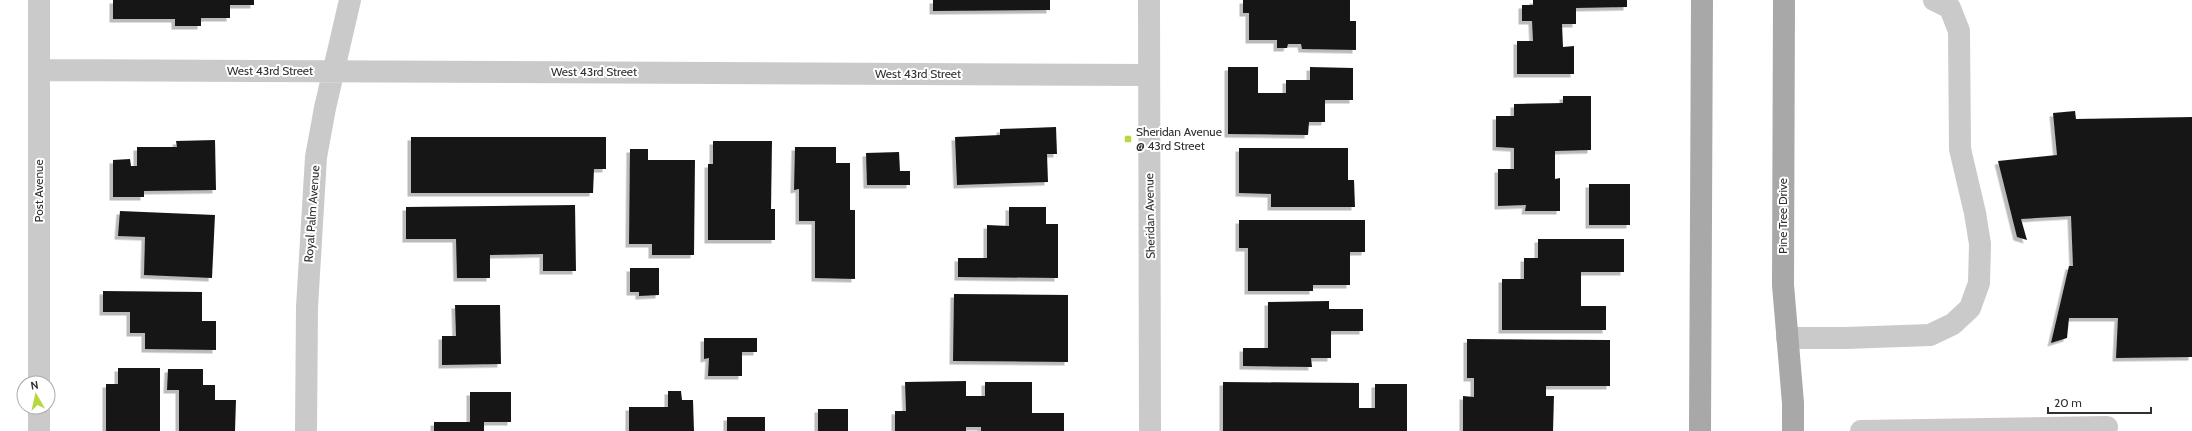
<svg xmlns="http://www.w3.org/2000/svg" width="2192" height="431" viewBox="0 0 2192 431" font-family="Cabin,sans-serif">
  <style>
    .building { fill: #171717; filter: url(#shadow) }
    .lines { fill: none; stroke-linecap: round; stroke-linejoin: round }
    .minor { stroke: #cacaca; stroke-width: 22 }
    .major { stroke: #a8a8a8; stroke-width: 22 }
    .poi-dot { fill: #b7d93f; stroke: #fff; stroke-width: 1.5 }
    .labels { text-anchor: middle; stroke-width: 4; stroke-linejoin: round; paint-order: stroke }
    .street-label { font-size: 12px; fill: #303030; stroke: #fff }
    .poi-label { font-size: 12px; fill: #303030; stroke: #fff; text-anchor: start }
  </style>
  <defs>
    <filter id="shadow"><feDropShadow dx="-3.5" dy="3.5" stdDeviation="0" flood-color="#0004"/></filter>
  </defs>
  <rect width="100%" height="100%" fill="#fff"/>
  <!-- building -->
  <path class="building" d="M113 0H254V5H230V18H201V26H175V19H113Z
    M933 0H1050V10L933 11Z
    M1243 0H1350V21H1356V50L1302 49 1301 44H1288L1287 48H1277V40H1249V13H1243Z
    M1533 0H1627V7L1576 8V24H1562L1563 47 1574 46V74H1517V41H1533L1532 21H1522V5H1533Z
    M1228 67H1258V93H1286V80H1310V67L1353 68V100H1325V122H1309L1308 135 1228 134Z
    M1563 96H1591V150L1555 151V179L1560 178V211H1525L1526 205 1498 206V169H1514V148L1496 147V116H1514V104L1563 103Z
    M2075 111 2076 119 2192 117V357L2116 358 2118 318H2069L2067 338 2051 343 2069 266H2073L2071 216 2021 219 2027 240 2017 237 1998 161 2057 155 2053 113Z
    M1056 127 1057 154H1047L1048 182 957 185 955 137 1000 135V129Z
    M411 137H606V169H594L593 193H411Z
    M215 140 216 190 144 191V197H113V160L130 159 131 166H137V147H177L176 141Z
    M713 141H772L771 209H775V240H708V164H713Z
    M795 147H836V163H850V210H855V279L815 278V221H799V189L794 190Z
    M1239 148H1348V180H1354L1355 207H1271V194L1239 193Z
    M630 149H648V160H695L694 255H652V244H629Z
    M899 152 900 171H910V185H867L866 153Z
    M1589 184H1630V225H1589Z
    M575 205 576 271H543V254L490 255V278H457L456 239H406V207Z
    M1009 207H1046V224H1058V278L958 277V258H987V225L1009 226Z
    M120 211 215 215 212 278 144 275 145 237 118 236Z
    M1239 220H1365V252H1350V285H1313V291H1248V248H1239Z
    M1538 239H1624V272H1581V306H1606V330H1502V279H1524V258H1538Z
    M630 268H659V295L639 296V292H630Z
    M103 291 202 292V321H216V350L145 349V333H130V312H103Z
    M954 294 1068 295V362L953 361Z
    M1329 301V309H1363V331H1331V358H1311L1312 367 1243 366V348H1268V302Z
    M455 305H500L501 364 442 365V336H456Z
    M704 338H757V352H742V376H708L709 358 704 359Z
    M1467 339 1610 340V386H1546V396H1554L1553 431H1463V396L1474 397V378H1467Z
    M118 368H160V431H106V384H118Z
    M168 369H203V385H215V400H236L235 431H179V390H167Z
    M966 381V396H985V382H1032V413H1064V431H981V427H966V431H895V411H906L905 382Z
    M1223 382 1359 383V408H1375V384H1407V431H1223Z
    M668 391H681L682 400H693L694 431H629V407H668Z
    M470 392H511V422H484V431H434V422H470Z
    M818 409H848V431H818Z
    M727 417H765V431H727Z"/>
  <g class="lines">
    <!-- minor -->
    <path class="minor" d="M1149 0 1150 431
      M39 70 1149 75
      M1787 338H1845L1930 335 1953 324 1970 308 1979 283 1980 244 1975 213 1960 149 1959 31 1950 8 1934 0
      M39 383V0
      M39 407V431
      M306 431 307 307 316 157 325 108 350 0
      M1861 431 2107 427"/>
    <!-- major -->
    <path class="major" d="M1784 0 1783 285 1793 403V431
      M1700 431 1702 0"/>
  </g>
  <!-- markers -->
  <rect class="poi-dot" x="1124" y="135" width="8" height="8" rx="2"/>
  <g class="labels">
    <!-- street labels -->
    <g class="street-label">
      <text x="270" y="75">West 43rd Street</text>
      <text x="594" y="76">West 43rd Street</text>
      <text x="918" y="78">West 43rd Street</text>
      <text transform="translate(39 191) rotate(-90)" y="4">Post Avenue</text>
      <text transform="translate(312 214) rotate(-86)" y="4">Royal Palm Avenue</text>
      <text transform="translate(1150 216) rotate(-91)" y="4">Sheridan Avenue</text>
      <text transform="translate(1783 216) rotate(-90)" y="4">Pine Tree Drive</text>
    </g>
    <!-- poi labels -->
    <g class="poi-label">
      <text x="1136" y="136">Sheridan Avenue<tspan x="1136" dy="14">@ 43rd Street</tspan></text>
    </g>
  </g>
  <!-- north arrow -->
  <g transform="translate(36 395) rotate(351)"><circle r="19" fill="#ffffff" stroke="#acacac"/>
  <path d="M0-3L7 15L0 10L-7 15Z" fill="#b7d93f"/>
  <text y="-6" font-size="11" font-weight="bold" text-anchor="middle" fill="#303030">N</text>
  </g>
  <!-- scale -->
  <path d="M2048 407v6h103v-6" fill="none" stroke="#303030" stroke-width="2"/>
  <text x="2054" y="407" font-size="12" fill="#303030" stroke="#ffffff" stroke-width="3" paint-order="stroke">20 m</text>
</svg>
